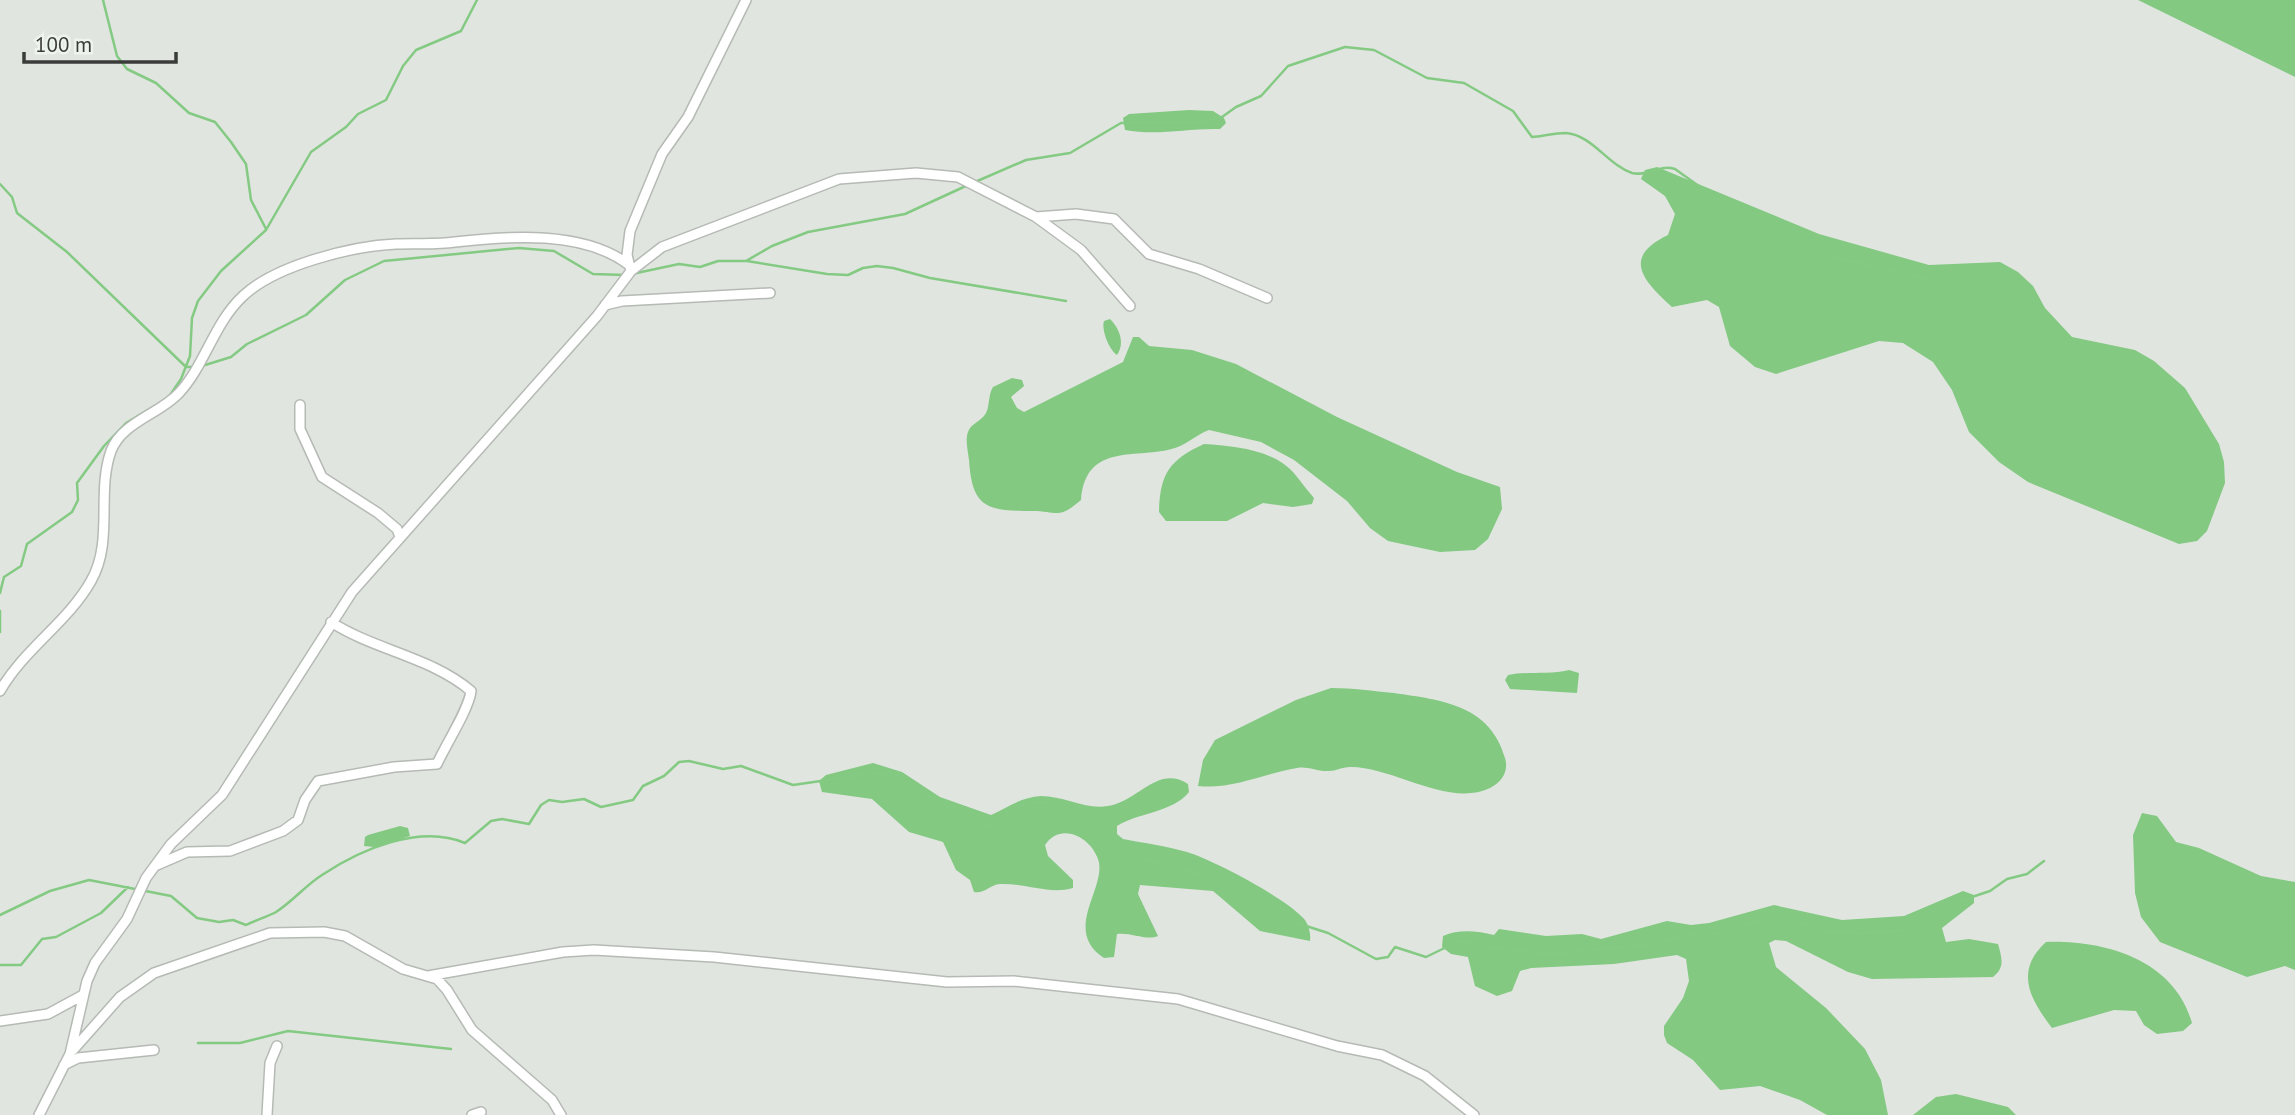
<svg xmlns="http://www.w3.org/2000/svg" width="2295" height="1115" viewBox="0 0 2295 1115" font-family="'PT Sans',sans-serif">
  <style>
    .forest { fill: #83c981 }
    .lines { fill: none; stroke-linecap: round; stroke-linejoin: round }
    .stream { stroke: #84ca83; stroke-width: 2.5 }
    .street-casing { stroke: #b5bab4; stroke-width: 12 }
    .street { stroke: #fff; stroke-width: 9 }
  </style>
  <rect width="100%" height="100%" fill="#e0e5e0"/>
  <!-- forest -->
  <path class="forest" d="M2138 0H2295V77Z
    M1189 110 1213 111 1224 118 1226 123 1220 129C1187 128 1158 136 1125 130L1123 118 1129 114Z
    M1657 167 1819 234 1929 265 2000 262 2018 272 2033 286 2045 308 2072 337 2135 350 2154 361 2185 388 2219 444 2224 462 2225 483 2207 531 2197 541 2179 544 2028 482 1999 462 1969 432 1952 390 1933 362 1903 343 1879 341 1776 374 1755 367 1730 346 1719 307 1707 300 1672 307C1642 280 1622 257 1668 235L1675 214 1665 196 1641 179 1645 170Z
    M1110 319C1120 329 1125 343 1117 355 1109 350 1101 329 1104 321Z
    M1133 337H1139L1149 346 1192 350 1236 364 1337 417 1457 472 1500 487 1502 509 1488 539 1475 550 1440 552 1388 541 1370 528 1347 501 1294 460 1261 442 1209 430C1197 434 1188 444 1175 448 1137 460 1086 441 1081 500 1058 520 1058 511 1032 511 987 511 972 508 969 460 968 451 965 440 968 432 971 423 982 421 986 413 990 405 988 395 993 387L1012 378 1022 380 1024 386 1011 397 1017 408 1024 412 1123 362Z
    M1204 444C1232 446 1272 449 1293 472 1300 480 1306 489 1314 498L1312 504 1293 507 1263 503 1227 521H1166L1159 512C1160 474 1169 460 1204 444Z
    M1569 670 1579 673 1577 693 1510 689 1505 680 1508 675C1528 671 1548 675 1569 670Z
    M1331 688C1353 688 1373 691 1394 693 1442 700 1490 705 1505 758 1509 771 1502 782 1490 788 1448 808 1392 766 1350 767 1342 767 1336 771 1329 771 1318 772 1308 766 1297 768 1265 773 1231 790 1198 786L1203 760 1215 740 1296 700Z
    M873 763 902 772 940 797 991 815C1008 807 1022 797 1041 796 1067 796 1089 813 1116 804 1141 796 1160 766 1188 784L1189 792C1172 813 1139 812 1117 826V834L1123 839C1144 843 1166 846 1187 852 1213 860 1288 899 1305 920 1309 926 1311 934 1310 941L1260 931 1213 891 1140 885 1138 894 1158 936C1146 941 1131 932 1117 934L1114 957 1104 958C1061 930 1108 887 1098 859 1090 836 1060 822 1045 845L1048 856 1073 880V888C1049 895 1025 883 1000 884 989 885 985 894 974 892L970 880 956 870 943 842 909 832 872 799 822 792 819 781 826 775Z
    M2142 813 2157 816 2176 842 2199 848 2261 876 2295 882V970L2285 966 2247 977 2160 942 2141 917 2135 893 2133 835Z
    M400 826 408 828 410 836 374 847 364 846 365 837 368 835Z
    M1963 891 1974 895V903L1942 928 1946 942 1969 939 1998 944C2002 958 2005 968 1993 977L1872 979 1848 972 1786 941 1775 940 1769 943 1776 967 1826 1008 1865 1049 1881 1080 1888 1115H1827L1800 1100 1760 1086 1720 1090 1693 1060 1667 1043 1664 1035V1026L1683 998 1689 981 1686 959 1677 955 1614 964 1531 968 1520 971 1512 991 1497 996 1475 986 1468 957 1451 954 1442 947 1443 936C1459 929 1477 931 1494 935L1499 929 1546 936 1582 934 1601 939 1667 921 1691 925 1709 923 1774 905 1842 920 1904 916Z
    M2046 942C2104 940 2174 959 2192 1023L2183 1031 2157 1034 2144 1025 2136 1011 2114 1010 2052 1028C2030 999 2014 971 2046 942Z
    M1956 1094 2008 1107 2016 1115H1913L1936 1097Z"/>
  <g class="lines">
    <!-- stream -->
    <path class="stream" d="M103 0 117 56 127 69 156 83 189 113 215 122 231 142 246 164 251 200 266 229
      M975 182 1026 160 1070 153 1121 123H1195L1222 117 1236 107 1261 96 1288 66 1345 47 1374 50 1427 78 1464 83 1513 111 1532 137C1543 136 1555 133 1566 133 1592 135 1608 165 1632 173 1647 177 1658 164 1675 169L1745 219 1800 249 1931 280
      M0 184 12 197 17 213 67 252 186 367H195
      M747 261 827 274 848 275 863 268 877 266 893 268 930 278 1066 301
      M632 274 679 264 700 267 718 261H746L772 246 808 232 905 214 968 185
      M202 366 231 357 247 344 306 315 345 280 384 261 519 248 554 251 593 274 625 275
      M0 593 4 577 21 566 27 544 72 512 78 500 77 483 104 446 126 423 168 398 181 379 190 356 192 318 198 301 221 271 266 230 311 152 346 127 358 114 386 100 403 66 416 50 461 31 477 0
      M0 611V632
      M0 915 50 891 89 880 171 896 197 918 219 922 233 920 246 925C256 920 267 917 276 912 293 901 306 885 322 875 361 849 420 824 465 843L491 821 502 819 529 824 541 805 549 800 562 802 584 799 601 807 633 800 643 786 664 776 679 762 689 761 723 769 741 766 793 785 876 773 893 776 980 825 1000 824 1010 812 1027 803H1050L1120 853 1216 878 1244 897 1300 924 1328 933 1376 959 1388 957 1395 947 1426 957 1459 941 1492 948 1549 954 1651 944 1683 936 1723 933 1732 927 1767 919 1778 913 1820 931 1864 933 1912 930 1927 924 1960 901 1990 891 2007 879 2027 874 2044 861
      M0 965H21L42 939 56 937 101 913 128 887
      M198 1043H240L288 1031 451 1049"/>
    <!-- street casing -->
    <g class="street-casing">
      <path id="street" d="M1036 217 1076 214 1114 219 1149 254 1199 269 1267 298
        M631 271 662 247 839 179 916 173 958 177 1036 217 1081 250 1130 306
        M605 305 622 301 770 293
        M300 405V429L322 477 378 513 397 529 400 537
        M0 691C24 649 68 622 91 581 114 541 96 493 111 451 122 422 160 414 179 393 205 365 214 323 243 296 276 265 352 246 396 244 416 243 435 245 455 242 508 236 584 230 629 265
        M157 865 187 852 230 851 283 831 298 820 305 800 318 781 394 767 437 764C446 744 469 709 471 691 431 657 374 650 331 622
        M428 976 563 952 594 950 714 957 947 982 1014 981 1178 999 1337 1046 1382 1055 1425 1076 1474 1115
        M0 1021 48 1014 83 995
        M73 1050 120 997 154 973 270 933 324 932 345 936 403 969 437 979 447 990 472 1030 552 1100 561 1115
        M64 1065 78 1058 154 1050
        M39 1115 70 1054 87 981 95 963 127 919 146 878 171 844 222 795 352 592 597 316 631 271 627 255 630 231 662 154 688 117 746 0
        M267 1115 270 1063 277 1046
        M472 1115 481 1112"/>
    </g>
    <!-- street -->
    <use href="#street" class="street"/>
  </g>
  <!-- scale -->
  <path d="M24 52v10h152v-10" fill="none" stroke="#3a3c39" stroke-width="3.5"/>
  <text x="35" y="52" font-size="21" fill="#3a3c39" stroke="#edf3ed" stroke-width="5" paint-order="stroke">100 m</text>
</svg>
